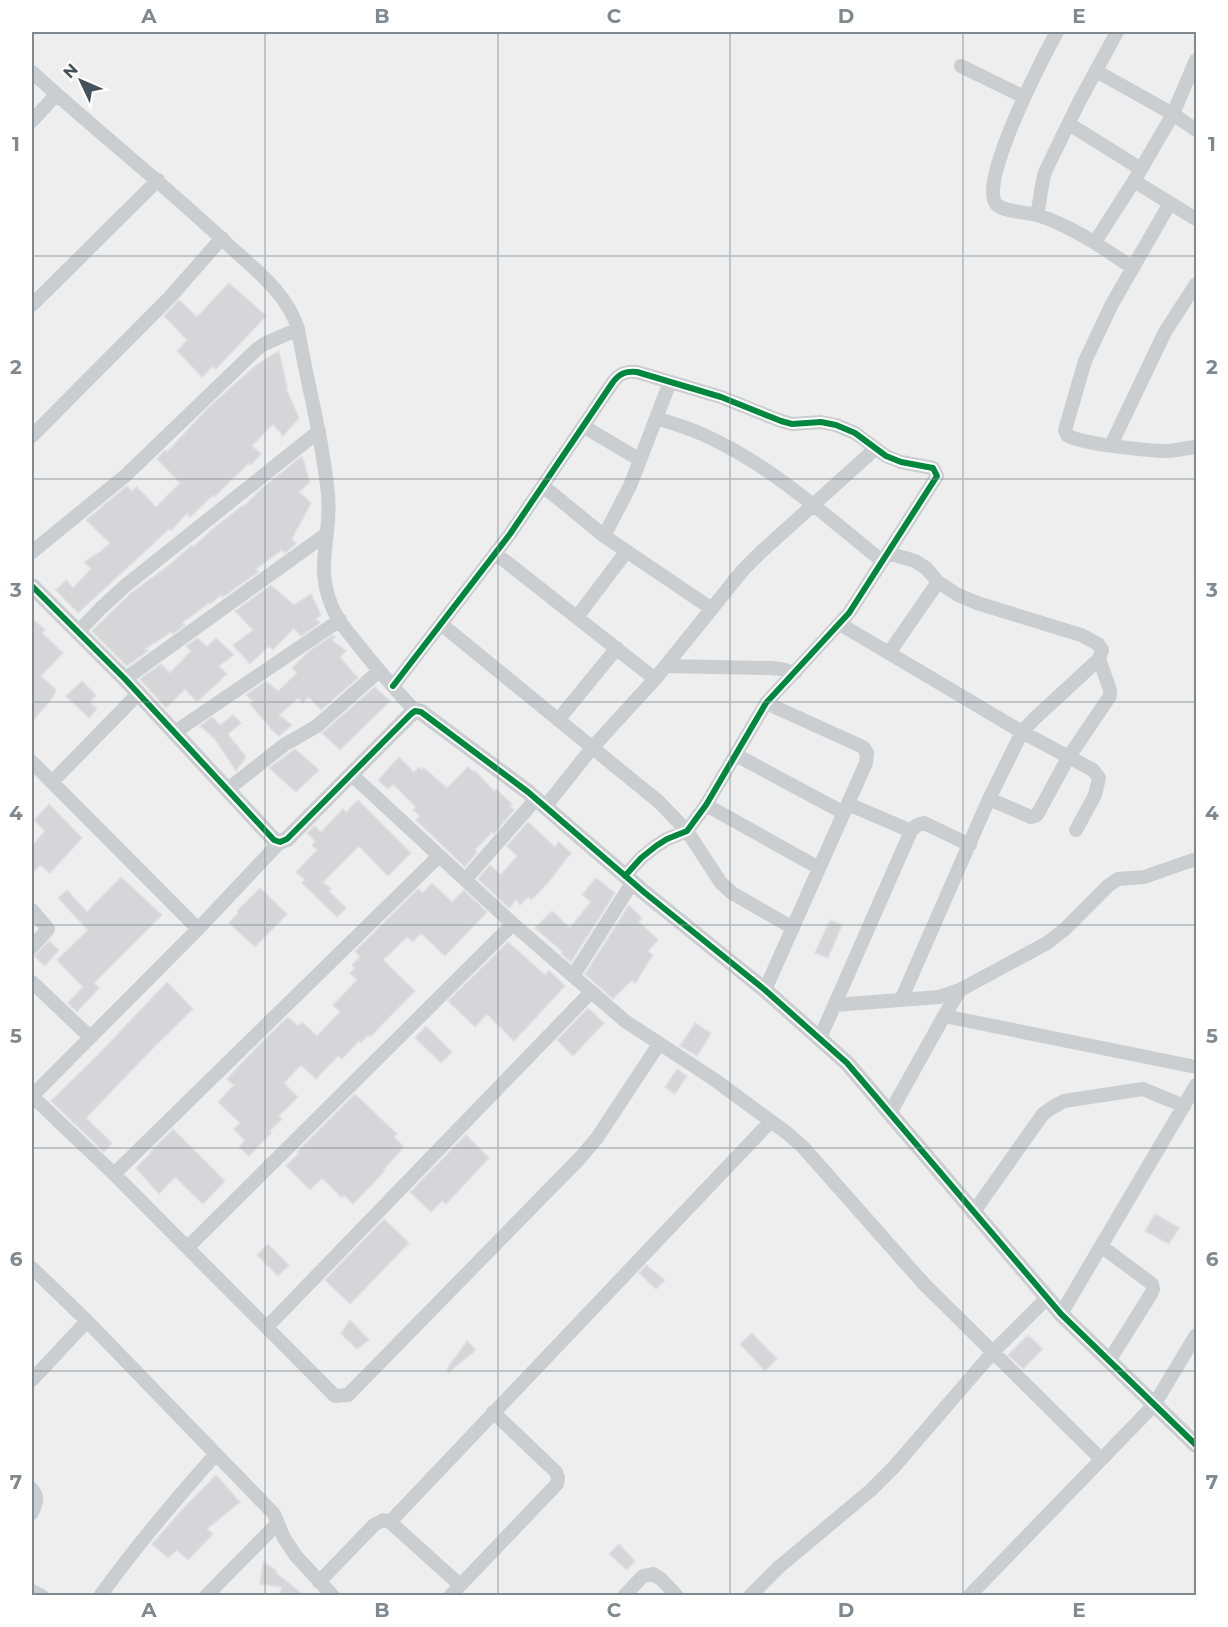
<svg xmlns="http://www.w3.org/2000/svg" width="1228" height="1627" viewBox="0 0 1228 1627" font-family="Montserrat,sans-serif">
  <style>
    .building { fill: #d6d6d9; stroke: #e0e0e1; stroke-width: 1.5 }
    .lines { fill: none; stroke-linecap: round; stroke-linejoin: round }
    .minor { stroke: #caced0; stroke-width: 14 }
    .tertiary { stroke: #caced0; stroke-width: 16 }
    .cycleway-casing { stroke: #fff; stroke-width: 10 }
    .cycleway { stroke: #00873e; stroke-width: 6 }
    .grid { fill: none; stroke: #80898f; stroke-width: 1.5; stroke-opacity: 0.55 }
    .neatline { fill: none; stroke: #80898f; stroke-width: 2 }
    .grid-label { font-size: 20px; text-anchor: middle; font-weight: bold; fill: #80898f }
  </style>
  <rect width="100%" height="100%" fill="#efeeee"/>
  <!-- building -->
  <path class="building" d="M229 283 266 316 216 369 213 366 202 377 177 351 187 340 164 316 179 300 197 317Z
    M279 351 287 387 286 388 299 418 283 436 273 424 252 446 261 454 251 465 249 463 214 497 213 495 190 517 187 513 171 531 169 529 78 613 56 590 66 580 73 588 91 569 84 562 100 552 110 543 86 520 127 486 132 491 137 487 156 507 180 483 157 459 165 450 167 452 208 408 256 365Z
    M302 456 310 482 299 492 311 503 292 539 296 544 291 548 285 553 282 550 256 569 258 572 223 597 221 595 210 604 209 603 182 623 185 625 173 634 171 632 145 649 148 651 127 666 92 631 131 593 168 566 192 545 193 547 215 527 242 506 243 507 260 490Z
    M271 585 294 605 311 594 321 615 316 619 320 623 301 636 294 628 273 650 269 646 250 664 233 645 253 630 235 611Z
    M32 618 45 630 42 633 63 653 41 676 56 690 53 697 32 722Z
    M333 635 335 637 332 640 346 651 340 657 358 678 321 710 309 697 303 703 298 698 279 715 292 725 279 736 272 730 250 704 253 701 246 695 266 681 267 684 269 683 278 691 297 673 292 668 308 652Z
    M198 638 207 647 216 638 234 655 219 666 227 674 197 702 185 689 166 708 140 679 161 664 170 673 191 651 186 646Z
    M82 681 96 695 90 702 97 709 89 718 66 696Z
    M375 687 390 701 340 750 322 733Z
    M233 715 241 723 228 734 246 757 236 771 215 739 200 726 212 717 220 725Z
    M295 749 319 770 296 792 269 768Z
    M399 757 414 772 419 767 422 770 424 768 447 788 468 767 474 772 475 771 494 791 496 789 512 804 510 806 514 810 494 834 492 832 475 850 477 852 465 867 416 820 420 816 413 810 416 807 393 784 388 789 378 780Z
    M358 800 411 853 388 876 359 846 323 882 331 889 329 891 346 908 337 917 302 883 305 880 296 872 317 850 312 845 315 841 307 833 315 826 321 832 343 809 346 812Z
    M49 804 82 838 50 873 40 865 32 874V846L45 831 34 820Z
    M528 822 555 847 559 842 571 853 547 884 531 900 528 897 520 905 516 900 509 908 478 879 490 865 501 875 517 856 507 846Z
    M121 877 162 915 94 983 99 988 77 1012 68 1003 83 987 57 960 88 930 58 898 67 890 87 912Z
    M596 878 615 893 571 962 561 954 563 952 535 928 552 911 570 928 591 902 582 895Z
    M432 883 452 902 464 890 487 912 445 956 421 933 413 942 407 937 383 960 415 991 370 1037 368 1035 361 1043 359 1041 342 1059 338 1056 316 1079 301 1065 284 1083 298 1097 279 1116 282 1119 270 1131 271 1133 249 1156 239 1147 245 1141 234 1129 240 1123 218 1102 234 1085 227 1079 259 1045 288 1017 298 1026 302 1022 317 1036 340 1012 333 1005 357 980 350 973 355 968 352 965 360 957 355 951 418 889 423 893Z
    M260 888 287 914 255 947 229 923 238 913 237 911Z
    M629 905 642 918 639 922 658 940 648 951 653 955 635 984 632 980 613 999 585 974Z
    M830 920 842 925 828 958 815 953Z
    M49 941 59 950 45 966 34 956Z
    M508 942 545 975 549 970 565 986 514 1041 487 1014 475 1027 448 1001Z
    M167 982 193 1009 156 1045 86 1118 112 1143 104 1152 51 1101 98 1055Z
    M588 1008 604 1023 573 1056 557 1040Z
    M695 1023 711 1033 697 1056 680 1046Z
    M426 1026 452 1052 441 1063 415 1038Z
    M677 1069 687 1076 675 1094 665 1087Z
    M355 1094 397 1134 394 1137 404 1147 383 1170 385 1171 353 1204 344 1195 342 1198 322 1178 310 1190 286 1166 299 1153 297 1152Z
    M173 1129 225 1181 203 1204 175 1177 159 1194 136 1168 151 1153 150 1152Z
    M466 1135 489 1158 446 1204 442 1201 431 1212 410 1192Z
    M1155 1214 1179 1228 1169 1244 1145 1231Z
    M384 1219 409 1243 350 1304 325 1280Z
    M268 1244 289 1265 278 1276 257 1255Z
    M646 1265 665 1280 656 1289 639 1273Z
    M350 1320 369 1340 357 1349 341 1334Z
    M752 1333 777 1359 765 1371 740 1344Z
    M1028 1335 1043 1349 1023 1369 1008 1355Z
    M467 1341 476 1350 449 1372 447 1369Z
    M216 1475 240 1502 207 1529 213 1534 188 1560 177 1550 168 1558 152 1544 182 1510Z
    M619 1544 635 1561 627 1570 609 1554Z
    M263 1562 276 1570V1573L305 1596H279L282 1587 260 1584Z"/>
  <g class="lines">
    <!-- minor -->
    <path class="minor" d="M1057 32C1044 55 976 186 997 205 1005 212 1026 212 1037 215 1044 217 1052 220 1058 223 1085 235 1109 252 1133 268
      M961 66 1024 97
      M1096 71 1173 114 1196 130
      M32 72C94 129 160 181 222 239 249 265 287 291 298 329 307 384 323 439 328 495 332 533 315 566 331 604 336 618 346 630 356 642 374 666 395 689 415 711
      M32 121 56 95
      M1069 124 1141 169
      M1134 181 1196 219
      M1170 203 1112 304 1085 361 1065 430 1067 435C1080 444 1150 451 1169 451 1178 450 1187 448 1196 447
      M1037 215C1040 201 1041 186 1045 172L1079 102 1117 32
      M1095 242 1134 181 1173 114 1196 60
      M32 305 158 180
      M656 418C672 423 689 428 704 435 771 465 826 516 882 561
      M583 426 640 460
      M32 436 170 297 222 238
      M1111 445 1165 332 1196 284
      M543 486 604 536 712 609
      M604 536 630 486 670 382
      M32 552 125 476 256 350 264 344 298 329
      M495 553 655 679
      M888 553 915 561 926 568 938 582 958 595 977 603 1081 635 1098 644 1102 650 1099 659 1033 720 1022 732 989 799 901 1000
      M577 617 626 552
      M441 624 659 802 687 831 721 883 732 893 793 928
      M840 624 1022 732 1093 770 1099 778 1095 795 1076 830
      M78 632 101 608 125 586 319 431
      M889 653 938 582
      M666 666 770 668 781 669 795 673
      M125 679 325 535
      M393 686 510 534 613 382C620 373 626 371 637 372L721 397 781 421 792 424 821 422 836 425 855 433 886 456 901 462 933 468 937 476 849 613 766 703 706 805 687 831 667 839 656 846 641 858 625 876
      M558 720 617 648
      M175 732 340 620
      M736 755 844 813
      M32 762 198 929
      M351 774 513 924 625 1021 715 1080 787 1133 802 1146 924 1284 1101 1459
      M52 782 139 693
      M227 790 284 745 317 726 379 671
      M989 799 1031 817 1037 815 1068 758 1110 696V690L1099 659
      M848 804 911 831
      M706 805 819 868
      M545 807 592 748 655 679 743 570 761 552 875 449
      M465 880 536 799
      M32 910 48 929 32 947
      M573 976 632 883
      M32 982 90 1037
      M765 990 866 763 867 753 863 747 766 703
      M835 1005 939 997 960 990 1047 943 1065 929 1109 885 1118 879 1144 877 1196 859
      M944 1016 1196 1067
      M820 1038 911 831 917 825 924 823 970 845
      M32 1096 114 1174 335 1396 348 1395 580 1158 597 1138 659 1044
      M32 1096 198 929 280 842
      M890 1113 944 1016 960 990
      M114 1174 439 856
      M973 1213 1043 1114 1053 1107 1064 1101 1143 1089 1184 1106
      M1101 1246 1152 1284 1153 1289 1151 1294 1109 1361
      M188 1247 513 924
      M32 1268 87 1321 274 1514 284 1538 296 1556 333 1596
      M1061 1314 1196 1085
      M267 1327 591 992
      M32 1380 87 1321
      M32 1489C39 1498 36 1503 32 1513
      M390 1522 771 1121
      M319 1582 374 1525 383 1520 390 1522 460 1585
      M32 1591 42 1596
      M100 1596C136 1546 175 1500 216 1454
      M206 1596 278 1523
      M450 1596 557 1484 558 1478 556 1472 493 1412
      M624 1596 643 1576 653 1574 661 1579 677 1596
      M750 1596 779 1567 871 1490 894 1467 993 1352 1047 1298
      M969 1596 1154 1405 1196 1335"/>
    <!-- tertiary -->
    <path class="tertiary" d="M32 586 125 679 274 840 280 842 287 839 411 714 415 711 421 712 528 792 645 893 765 990 847 1063 1061 1314 1196 1445"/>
    <!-- cycleway casing -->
    <g class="cycleway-casing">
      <path id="cycleway" d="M32 586 125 679 274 840 280 842 287 839 411 714 415 711 421 712 528 792 645 893 765 990 847 1063 1061 1314 1196 1445
        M393 686 510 534 613 382C620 373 626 371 637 372L721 397 781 421 792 424 821 422 836 425 855 433 886 456 901 462 933 468 937 476 849 613 766 703 706 805 687 831 667 839 656 846 641 858 625 876"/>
    </g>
    <!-- cycleway -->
    <use href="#cycleway" class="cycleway"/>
  </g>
  <!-- grid -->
  <path class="grid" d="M265 32V1596M498 32V1596M730 32V1596M963 32V1596M32 256H1196M32 479H1196M32 702H1196M32 925H1196M32 1148H1196M32 1371H1196"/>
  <!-- border -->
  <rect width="1228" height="1627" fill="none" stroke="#ffffff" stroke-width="66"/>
  <!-- north arrow -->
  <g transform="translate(81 81) rotate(314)" stroke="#ffffff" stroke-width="4.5" paint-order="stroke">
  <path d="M0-4.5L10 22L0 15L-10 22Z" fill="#44525c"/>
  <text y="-9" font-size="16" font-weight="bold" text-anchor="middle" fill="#44525c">N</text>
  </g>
  <rect x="33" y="33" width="1162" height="1561" class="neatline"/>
  <g class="grid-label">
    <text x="149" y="23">A</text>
    <text x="382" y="23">B</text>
    <text x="614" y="23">C</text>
    <text x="846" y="23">D</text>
    <text x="1079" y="23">E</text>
    <text x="16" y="151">1</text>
    <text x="1212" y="151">1</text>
    <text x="16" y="374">2</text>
    <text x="1212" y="374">2</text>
    <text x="16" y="597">3</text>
    <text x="1212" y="597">3</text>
    <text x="16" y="820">4</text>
    <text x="1212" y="820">4</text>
    <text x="16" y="1043">5</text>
    <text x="1212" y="1043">5</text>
    <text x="16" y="1266">6</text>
    <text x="1212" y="1266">6</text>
    <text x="16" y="1489">7</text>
    <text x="1212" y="1489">7</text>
    <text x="149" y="1617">A</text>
    <text x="382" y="1617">B</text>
    <text x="614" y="1617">C</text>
    <text x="846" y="1617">D</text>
    <text x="1079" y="1617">E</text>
  </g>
</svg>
